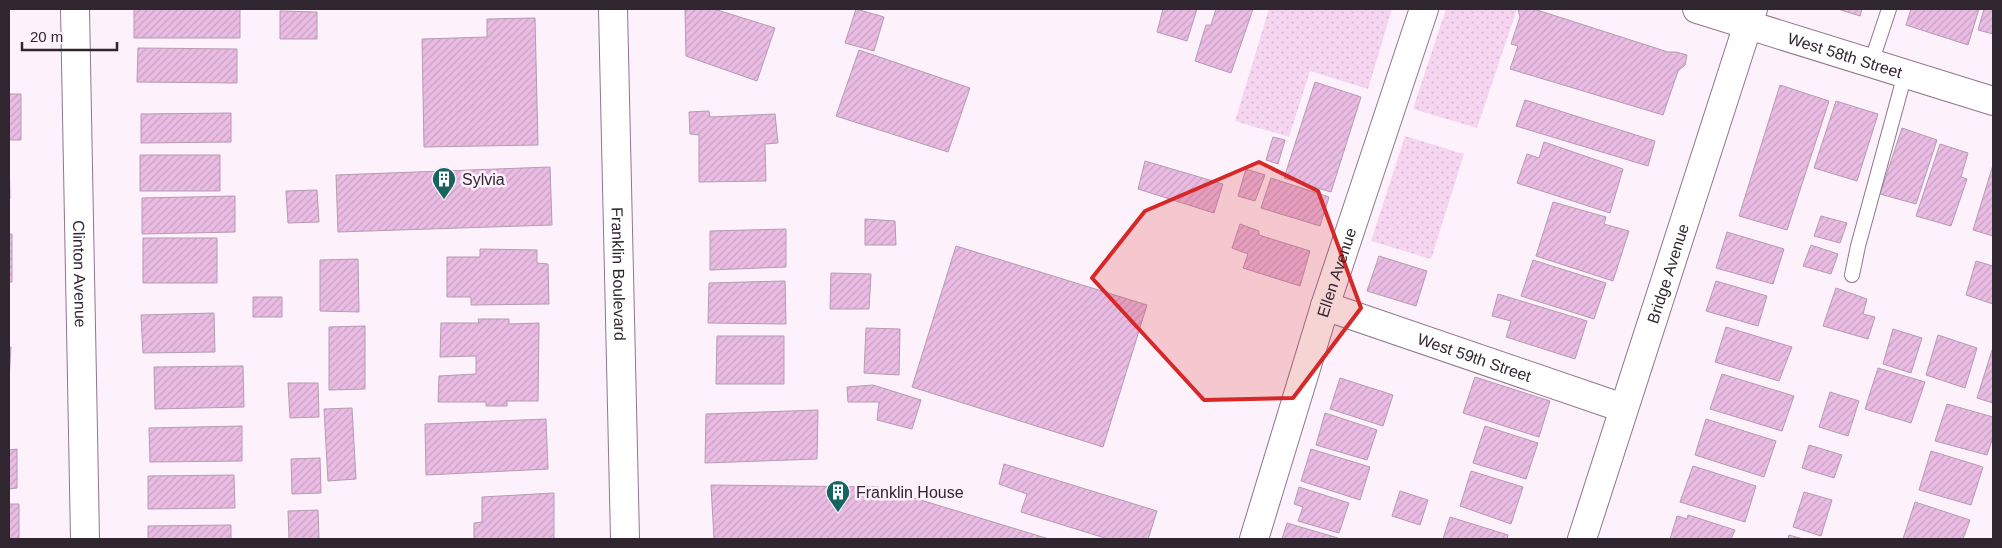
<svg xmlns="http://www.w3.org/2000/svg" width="2002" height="548" viewBox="0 0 2002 548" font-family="Helvetica,sans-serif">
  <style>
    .grass { fill: url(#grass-dots) }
    .building { fill: url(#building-hatch); stroke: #b69bb2 }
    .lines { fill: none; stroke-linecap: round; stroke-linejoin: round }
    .service-casing { stroke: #90768c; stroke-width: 16 }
    .minor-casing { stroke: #90768c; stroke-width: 30 }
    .tertiary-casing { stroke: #90768c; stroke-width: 30 }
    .service { stroke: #fff; stroke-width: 14 }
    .minor { stroke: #fff; stroke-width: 28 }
    .tertiary { stroke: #fff; stroke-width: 28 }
    .marked { fill: #d62828; fill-opacity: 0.2; stroke: #d62828; stroke-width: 4; stroke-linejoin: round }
    .labels { text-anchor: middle; stroke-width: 5; stroke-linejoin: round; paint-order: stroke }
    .street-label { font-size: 16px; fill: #30262f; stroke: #fdf1fb }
    .poi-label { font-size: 16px; fill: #30262f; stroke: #fdf1fb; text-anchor: start }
  </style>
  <defs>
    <pattern id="grass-dots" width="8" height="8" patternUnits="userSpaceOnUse" patternTransform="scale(1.25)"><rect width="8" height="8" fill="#f6d5f1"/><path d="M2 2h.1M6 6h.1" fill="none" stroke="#d3b7cf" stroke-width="1.8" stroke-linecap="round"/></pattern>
    <pattern id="building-hatch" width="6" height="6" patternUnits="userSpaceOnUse" patternTransform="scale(1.25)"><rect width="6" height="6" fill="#eabce3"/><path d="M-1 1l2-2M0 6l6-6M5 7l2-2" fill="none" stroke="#c9a1c3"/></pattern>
  </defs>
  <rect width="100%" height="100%" fill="#fdf1fb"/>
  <!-- grass -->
  <path class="grass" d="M1269 9H1392L1368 89 1310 71 1289 137 1235 121Z
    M1446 9H1517L1477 128 1413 109Z
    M1405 136 1464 154 1431 259 1371 241Z"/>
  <!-- building -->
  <path class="building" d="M134 9H240V38H134Z
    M685 9H714L775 28 757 81 686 56Z
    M856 9 884 17 874 51 845 43Z
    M1163 9H1197L1187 41 1157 32Z
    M1216 9H1253L1231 73 1195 61 1206 25H1211Z
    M1520 9H1534L1668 52H1676L1687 55 1685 65 1678 71 1663 115 1510 69 1518 46 1511 44 1520 17 1518 10Z
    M1838 9H1862L1860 16Z
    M1911 9H1979L1968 45 1906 25Z
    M1984 9H1993V34L1978 30Z
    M280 11 317 12V39H280Z
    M535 18 538 145 424 147 422 39 487 37V19Z
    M138 48 237 49V83L137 82Z
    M859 50 970 88 948 152 836 116Z
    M1315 82 1361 97 1331 192 1284 178Z
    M1780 85 1829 101 1787 230 1739 216Z
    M9 94H21V140H9Z
    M1525 100 1655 141 1648 166 1516 126Z
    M1836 101 1878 114 1857 181 1814 168Z
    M709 111 710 117 775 114 778 143 765 144 766 181 699 182V135L690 134 689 112Z
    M231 113V142L141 143V114Z
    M1902 128 1937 140 1916 204 1880 194Z
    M1273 137 1285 140 1278 164 1266 160Z
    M1544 142 1623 169 1610 213 1517 183 1527 154 1539 158Z
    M1940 144 1968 153 1961 177 1967 179 1951 226 1916 216Z
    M9 152 10 199H9Z
    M140 155H220V191H140Z
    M1145 161 1223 184 1214 213 1138 189Z
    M1993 165V236L1973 230Z
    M550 167 552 225 338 232 336 175Z
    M1246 169 1265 175 1255 201 1238 196Z
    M1271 178 1329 197 1320 226 1261 208Z
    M317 190 319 222 288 223 286 191Z
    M235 196V232L142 234V198Z
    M1553 202 1606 217 1604 224 1629 231 1613 281 1536 256Z
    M1821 216 1847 223 1840 243 1814 236Z
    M865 219 895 221 896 245H865Z
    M1240 224 1259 231V235L1310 251 1300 286 1243 268 1248 254 1232 248Z
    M786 229V267L710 270V231Z
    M1727 232 1784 249 1773 284 1716 268Z
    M9 234H12V282H9Z
    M143 238H217V283H143Z
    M1811 245 1838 254 1831 274 1803 266Z
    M956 246 1147 305 1103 447 912 387Z
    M480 249 537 250V263L548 264 549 304 471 305V297H447V257H480Z
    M1379 256 1427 271 1416 306 1367 291Z
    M358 259 359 312 320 311V260Z
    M1533 260 1606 283 1594 319 1521 296Z
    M1976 261 1993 266V304L1966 295Z
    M831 273 871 274 869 309H830Z
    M785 281 786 324 708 323 709 283Z
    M1716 281 1767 296 1758 326 1706 311Z
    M1836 288 1867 299 1863 314 1875 317 1868 339 1823 326Z
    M1498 294 1587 321 1575 359 1506 337 1511 321 1492 316Z
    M253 297H282V317H253Z
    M214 313 215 352 143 353 141 315Z
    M478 319H509V324L539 323 538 401H507V406H486V402H438L439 376 476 374V356L440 357 441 323H479Z
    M365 326V389L329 390V327Z
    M1726 327 1792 347 1779 381 1715 362Z
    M866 328 900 329 899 375 864 373Z
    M1893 329 1922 338 1911 373 1883 364Z
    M1938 335 1977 348 1965 388 1926 375Z
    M717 336H784V384H716Z
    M9 347H11L9 380Z
    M1993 347V403L1977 398Z
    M243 366 244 407 155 409 154 367Z
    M1878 368 1925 382 1911 423 1865 409Z
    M1722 374 1794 396 1782 431 1710 409Z
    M1475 377 1550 401 1539 437 1463 413Z
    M1340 378 1393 395 1383 426 1330 409Z
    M288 383H318L319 417 290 418Z
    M873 385 921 400 912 429 877 420 879 402H848L847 387Z
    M1830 392 1859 401 1848 436 1819 427Z
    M1947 404 1993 417V437L1987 455 1935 441Z
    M352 408 356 479 328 481 324 409Z
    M818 410 817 459 705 463 706 414Z
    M1325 413 1377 430 1367 460 1316 445Z
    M546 419 548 469 426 475 425 424Z
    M1706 419 1776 441 1764 477 1695 455Z
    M242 426V461L150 462 149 428Z
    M1485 426 1538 443 1526 479 1473 463Z
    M1809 445 1842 455 1834 478 1802 468Z
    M17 449V488L9 489V450Z
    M1311 449 1370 467 1360 500 1301 481Z
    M1931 451 1983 467 1971 505 1919 490Z
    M320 458 321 493 292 494 291 459Z
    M1004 464 1157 511 1148 539H1108L1021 512 1027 494 999 484Z
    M1693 466 1756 486 1745 522 1680 502Z
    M1471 471 1523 487 1511 524 1460 506Z
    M234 475 235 508 148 509V476Z
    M711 485 878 487 1049 539H714Z
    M1299 487 1349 503 1339 533 1298 521 1303 507 1294 504Z
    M1400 491 1428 500 1420 525 1392 516Z
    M1804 492 1832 500 1821 536 1793 527Z
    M554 493V539H474V523L482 522V497Z
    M1915 502 1970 520 1963 539H1903Z
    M9 504H19V539H9Z
    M318 510 319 539H289L288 511Z
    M1688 515 1735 530 1731 539H1670L1677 516 1687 519Z
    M1450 517 1508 535 1507 539H1443Z
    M1287 523 1338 538V539H1282Z
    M231 525V539H148V526Z
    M1789 535 1803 539H1788Z"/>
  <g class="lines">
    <!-- service casing -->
    <g class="service-casing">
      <path id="service" d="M1871 63 1889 9
        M1852 275 1858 246 1905 74"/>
    </g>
    <!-- minor casing -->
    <g class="minor-casing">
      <g id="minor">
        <path id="s1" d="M75 9 85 539"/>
        <path id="s2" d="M1697 9 1993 101"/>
        <path id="s3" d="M1325 306 1623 408"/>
        <path id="s4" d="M1254 539 1325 306 1424 9"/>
        <path id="s5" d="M1582 539 1753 9"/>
      </g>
    </g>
    <!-- tertiary casing -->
    <g class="tertiary-casing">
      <g id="tertiary">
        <path id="s6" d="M613 9 625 539"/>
      </g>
    </g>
    <!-- service -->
    <use href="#service" class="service"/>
    <!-- minor -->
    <use href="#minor" class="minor"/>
    <!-- tertiary -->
    <use href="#tertiary" class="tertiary"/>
  </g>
  <!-- marked area -->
  <path class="marked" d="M1259 162 1318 191 1361 308 1293 398 1204 400 1092 278 1145 211Z"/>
  <!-- icons -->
  <defs>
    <g id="building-pin" transform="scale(1.25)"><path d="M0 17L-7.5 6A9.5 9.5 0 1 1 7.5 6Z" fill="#166460" stroke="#fdf1fb"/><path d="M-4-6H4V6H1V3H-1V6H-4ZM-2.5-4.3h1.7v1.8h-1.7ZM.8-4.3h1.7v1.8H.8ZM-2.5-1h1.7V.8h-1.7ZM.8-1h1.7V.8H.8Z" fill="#fff"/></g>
  </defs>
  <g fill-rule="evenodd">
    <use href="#building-pin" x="444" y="179"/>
    <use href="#building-pin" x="838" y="492"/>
  </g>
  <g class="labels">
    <!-- street labels -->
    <g class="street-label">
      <text dy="6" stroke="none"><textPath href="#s2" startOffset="155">West 58th Street</textPath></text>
      <text dy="6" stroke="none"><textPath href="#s4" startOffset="279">Ellen Avenue</textPath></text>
      <text dy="6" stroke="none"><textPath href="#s1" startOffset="265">Clinton Avenue</textPath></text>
      <text dy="6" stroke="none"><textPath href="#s6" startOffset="265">Franklin Boulevard</textPath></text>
      <text dy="6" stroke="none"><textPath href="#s5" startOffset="279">Bridge Avenue</textPath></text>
      <text dy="6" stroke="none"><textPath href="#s3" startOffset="158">West 59th Street</textPath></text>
    </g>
    <!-- poi labels -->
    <g class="poi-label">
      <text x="462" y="185">Sylvia</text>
      <text x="856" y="498">Franklin House</text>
    </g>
  </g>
  <!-- border -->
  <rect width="2002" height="548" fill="none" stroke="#30262f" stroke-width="20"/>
  <!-- scale -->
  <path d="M22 42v8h95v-8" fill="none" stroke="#30262f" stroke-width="2.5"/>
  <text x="30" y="42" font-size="15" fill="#30262f" stroke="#fdf1fb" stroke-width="4" paint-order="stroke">20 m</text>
</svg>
